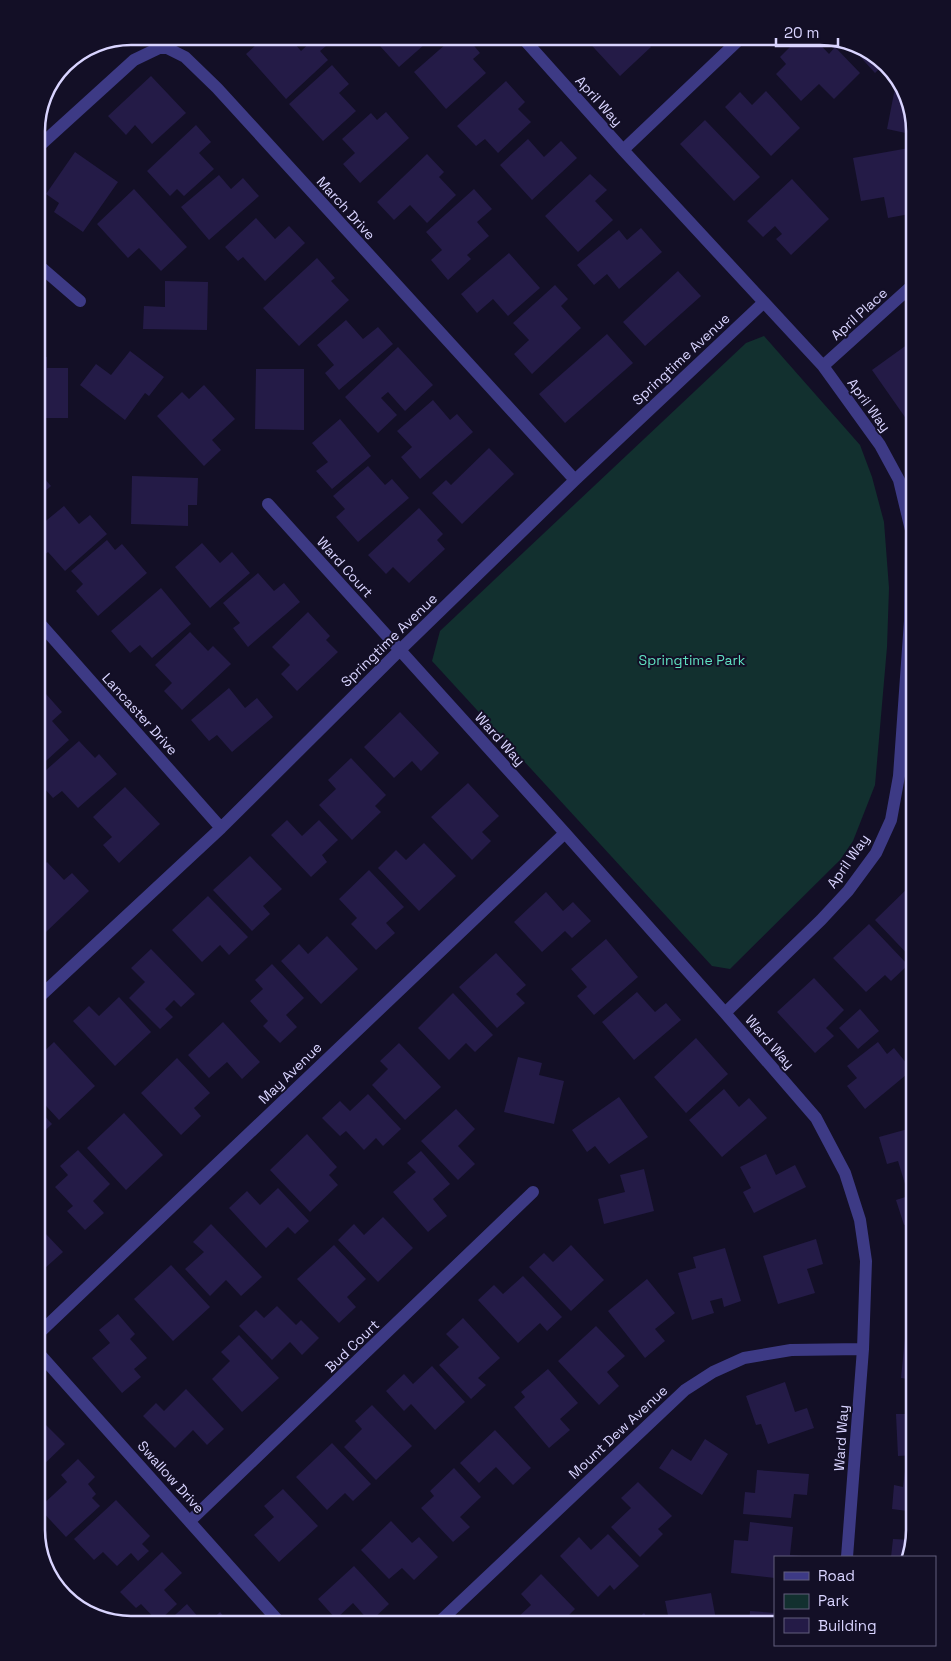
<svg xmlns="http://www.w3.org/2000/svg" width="951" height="1661" viewBox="0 0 951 1661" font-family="'Space Grotesk',sans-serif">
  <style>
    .green { fill: #12302f }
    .building { fill: #241b47 }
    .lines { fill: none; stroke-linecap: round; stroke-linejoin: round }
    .minor { stroke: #3d3a85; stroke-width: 12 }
    .labels { text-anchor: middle; stroke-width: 4; stroke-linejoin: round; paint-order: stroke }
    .street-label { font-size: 14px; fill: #d9d4ff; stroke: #130f26 }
    .park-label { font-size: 14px; fill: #5fe0c0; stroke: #130f26 }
    .rim { fill: none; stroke: #d9d4ff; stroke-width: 2.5 }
  </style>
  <rect width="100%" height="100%" fill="#130f26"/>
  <!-- green -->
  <path class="green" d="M764 336 860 445 872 477 884 522 889 588 887 647 875 785 853 841 840 860 730 969 712 966 432 661 440 631 746 343Z"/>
  <!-- building -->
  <path class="building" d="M235 36H248L241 43Z
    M266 36H288L301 51 317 36 326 46 320 51 328 60 286 99 246 54Z
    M371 36H434L399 67Z
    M455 36H466L480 53 473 59 486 73 446 109 414 72Z
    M583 36H641L651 47 620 76Z
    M801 36H812L829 54 835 47 860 73 834 99 819 84 801 101 776 74 786 64 780 57Z
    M860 48 873 52 883 65 875 73 856 52Z
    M332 65 349 84 339 93 356 111 323 141 289 104Z
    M151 76 186 113 152 144 135 125 126 135 108 116Z
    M506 81 525 102 518 109 531 122 498 153 485 139 476 146 457 126Z
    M895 88 905 90 915 135 887 129Z
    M766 91 800 128 771 156 725 107 740 92 752 105Z
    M386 112 409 138 360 183 343 164 355 153 342 139 371 113 377 120Z
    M705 120 760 177 734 201 680 144Z
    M196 125 211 142 199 153 214 169 184 196 177 189 170 196 147 171Z
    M528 139 544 157 561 141 577 158 532 200 500 165Z
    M909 148 915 178V213L888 218 884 197 861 201 853 158Z
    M75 152 118 182 83 232 54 212 59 203 46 194Z
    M427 154 444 172 439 177 456 195 427 223 410 205 394 220 377 202Z
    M590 174 607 190 595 201 613 220 578 252 545 216Z
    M219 175 231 189 243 178 259 196 209 240 181 207Z
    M792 179 829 219 791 255 776 239 782 234 775 226 763 237 747 221Z
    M134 189 187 247 161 271 139 248 128 258 97 224Z
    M474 189 492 209 477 222 489 236 467 255 471 259 448 280 431 260 442 250 426 232Z
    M256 218 275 239 289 226 305 243 265 281 243 257 238 261 225 247Z
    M641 228 662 252 619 289 607 274 594 285 577 265 619 230 627 240Z
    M509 253 540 288 508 316 493 299 477 313 461 294Z
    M317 258 335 278 331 281 349 300 299 346 263 308Z
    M678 271 701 296 645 346 623 322Z
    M165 281 208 282 207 330 143 329 144 306 165 307Z
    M555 285 568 299 561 306 581 328 532 374 514 354 529 340 513 323Z
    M346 320 363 339 378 327 393 344 339 390 325 373 334 365 317 345Z
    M607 334 633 363 565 423 539 394Z
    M915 339V417L913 416 907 420 872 370Z
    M398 347 433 385 405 411 388 392 381 398 397 415 378 433 345 397Z
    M130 351 164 377 149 396 145 393 125 420 80 385 96 364 111 375Z
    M36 357H47V368H68V418H39V406H36Z
    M256 369H304V430L255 429Z
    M204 385 235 419 212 440 221 450 204 466 157 416 182 392 189 399Z
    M433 400 450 420 457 414 473 432 420 479 401 457 412 447 397 431Z
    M340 419 371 456 332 489 316 471 328 462 312 443Z
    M489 448 514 474 462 524 432 493 446 480 451 485Z
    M368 466 385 485 392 479 409 498 358 542 336 517 345 509 333 496Z
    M36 469 51 486 36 499Z
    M132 476 198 478 197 505H188V526L131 524Z
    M64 506 79 524 90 515 107 534 65 571 48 552 42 557 36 550V529Z
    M419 508 443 534 437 540 445 549 409 583 393 567 386 574 368 555Z
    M107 540 115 550 122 544 147 573 98 616 76 591 83 584 71 571Z
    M202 543 220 563 232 552 250 573 210 608 175 567Z
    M258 573 274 591 284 583 300 602 248 647 233 628 240 623 223 603Z
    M161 588 191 624 152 658 140 645 130 653 111 631Z
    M308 612 330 636 326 640 338 652 297 691 281 674 290 665 272 647Z
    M190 632 208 651 213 646 231 664 182 710 164 691 172 683 155 665Z
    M229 688 245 708 257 698 273 717 232 752 217 735 209 741 191 720Z
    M46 694 62 712 52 721 69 740 36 770V703Z
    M400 712 439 753 421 771 412 761 394 778 364 747Z
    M79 741 95 758 99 754 117 774 78 808 62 791 53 798 36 779Z
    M351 758 386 795 375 806 381 812 352 840 319 805 336 789 328 780Z
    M468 783 499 816 482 832 491 841 472 860 431 817Z
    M125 787 160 824 119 863 103 845 112 837 93 817Z
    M287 820 302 836 319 820 338 840 322 855 327 862 311 877 271 835Z
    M424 843 456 876 419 911 378 868 396 850 406 860Z
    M250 856 282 889 263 906 270 914 252 931 213 890Z
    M47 862 64 880 72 873 89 891 46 932 36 921V872Z
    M369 870 404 907 386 923 395 933 376 950 351 924 357 918 339 899Z
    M911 885 915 889V962L875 920Z
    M546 892 563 911 573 902 591 921 572 938 565 931 542 952 514 922Z
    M208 896 248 937 229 955 220 945 202 962 172 930Z
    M869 924 908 965 891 981 885 975 866 992 833 958Z
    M327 936 358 969 321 1004 281 961 299 944 308 954Z
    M606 939 638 977 594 1015 577 996 587 987 571 969Z
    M151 949 195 994 181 1007 174 1000 165 1009 173 1017 160 1029 129 998 145 982 131 968Z
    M496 953 526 985 516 994 525 1003 497 1028 459 987Z
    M272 964 304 998 286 1015 297 1027 280 1043 263 1026 268 1021 250 1001 263 989 255 980Z
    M814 978 844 1010 826 1028 834 1036 815 1053 777 1012Z
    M637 992 655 1012 666 1003 681 1020 634 1060 602 1022Z
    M453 993 493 1035 475 1052 466 1043 449 1060 418 1028Z
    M119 997 151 1032 115 1066 73 1021 89 1006 99 1016Z
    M860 1009 879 1031 858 1049 839 1028Z
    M223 1022 260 1062 242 1079 227 1062 209 1078 188 1055Z
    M696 1038 728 1074 686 1113 654 1077Z
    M54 1042 95 1086 59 1120 36 1095V1075L44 1068 36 1059Z
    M878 1042 887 1054 894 1048 912 1070 865 1109 847 1086 857 1078 847 1066Z
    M399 1043 441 1087 405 1120 372 1085 388 1069 380 1061Z
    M518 1057 542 1063 539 1075 564 1081 554 1124 504 1112Z
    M177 1058 210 1093 194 1108 201 1116 181 1135 141 1093Z
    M724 1089 739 1107 749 1098 767 1118 722 1157 689 1120Z
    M368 1094 401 1129 383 1146 376 1138 364 1150 346 1131 340 1136 322 1118 340 1101 350 1111Z
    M619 1097 648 1137 609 1164 595 1146 587 1152 572 1130Z
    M36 1107 52 1124 36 1139Z
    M456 1109 475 1129 458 1146 475 1164 458 1180 421 1141Z
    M124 1113 163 1155 126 1190 87 1148Z
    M915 1127V1181L905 1184 898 1161 887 1164 879 1137Z
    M307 1134 337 1167 329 1175 338 1185 310 1212 270 1170Z
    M78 1150 110 1184 93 1201 104 1213 85 1230 67 1211 73 1206 55 1187 68 1175 60 1166Z
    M421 1151 450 1184 433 1199 447 1216 428 1232 393 1192 416 1172 407 1163Z
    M766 1154 776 1175 795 1165 806 1187 754 1213 743 1192 751 1188 740 1167Z
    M644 1169 654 1211 604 1224 598 1199 625 1192 620 1175Z
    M278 1188 309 1221 295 1234 288 1227 266 1248 229 1208 247 1191 260 1205Z
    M915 1194V1221L904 1225 896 1200Z
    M383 1217 413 1248 378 1282 338 1240 354 1224 364 1235Z
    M211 1224 262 1277 241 1296 226 1280 210 1296 185 1269 204 1252 193 1242Z
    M45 1233 63 1252 44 1269 36 1261V1235L39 1238Z
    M816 1239 823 1264 807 1269 815 1293 778 1304 763 1256Z
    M334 1245 366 1279 347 1297 356 1307 339 1323 297 1279Z
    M571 1245 604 1280 571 1311 529 1267 544 1253 553 1262Z
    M725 1248 741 1301 724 1307 722 1298 710 1301 714 1313 692 1320 678 1273 696 1268 693 1257Z
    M171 1265 210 1307 173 1341 134 1299Z
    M905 1270H915V1294H905Z
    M523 1276 562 1317 547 1331 540 1323 518 1343 478 1300 494 1285 503 1294Z
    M647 1279 675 1313 655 1329 665 1341 645 1358 608 1311Z
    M277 1306 296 1325 301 1320 319 1338 302 1355 290 1342 272 1360 239 1326 256 1310 264 1318Z
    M118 1314 135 1334 130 1339 147 1358 134 1369 141 1377 122 1393 92 1358 110 1343 99 1330Z
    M463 1318 500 1358 478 1378 486 1385 471 1399 439 1365 459 1347 446 1334Z
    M596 1326 625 1356 607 1372 619 1386 599 1405 558 1361Z
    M906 1328 915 1329V1380L901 1378Z
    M239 1335 279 1378 242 1412 212 1379 230 1361 221 1352Z
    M432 1366 465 1402 435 1430 411 1404 404 1411 386 1391 404 1374 413 1384Z
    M548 1369 578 1403 560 1419 570 1430 549 1448 514 1407 525 1397 521 1392Z
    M785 1382 795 1412 807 1408 814 1428 768 1444 761 1424 756 1425 746 1396Z
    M186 1389 224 1429 207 1445 193 1430 175 1448 143 1416 156 1403 164 1411Z
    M372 1405 412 1446 376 1480 344 1447 362 1429 355 1421Z
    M896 1414H915V1455L898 1456Z
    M45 1424 65 1444 36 1472V1431L38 1432Z
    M495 1430 531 1468 513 1485 496 1467 479 1483 460 1463Z
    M705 1439 728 1454 702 1495 659 1468 672 1449 691 1461Z
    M332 1443 371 1484 353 1501 345 1493 327 1510 296 1477Z
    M78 1459 95 1477 88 1484 96 1494 92 1498 100 1506 66 1537 39 1508 67 1482 61 1475Z
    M906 1463 915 1464V1512L892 1509 894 1485 903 1487Z
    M454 1468 481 1497 460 1517 470 1527 453 1542 421 1508 434 1496 430 1491Z
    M757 1470 809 1474 807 1495 794 1494 791 1518 743 1514 745 1492 755 1493Z
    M638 1482 672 1516 658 1529 663 1534 640 1557 611 1527 631 1508 621 1498Z
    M283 1489 318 1526 279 1562 254 1535 274 1517 264 1506Z
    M116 1500 150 1536 142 1544 149 1551 138 1561 131 1553 117 1566 103 1552 94 1560 74 1539Z
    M391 1521 412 1543 419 1537 438 1557 414 1580 402 1568 389 1579 361 1550Z
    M750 1522 793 1527 790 1555 802 1556V1557H775V1578L731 1573 734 1540 748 1541Z
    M608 1534 639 1566 614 1590 610 1585 598 1597 560 1556 579 1537 591 1550Z
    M893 1539 912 1540 907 1557H891Z
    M162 1552 182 1573 164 1590 177 1604 158 1622 141 1604 136 1608 120 1592Z
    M354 1566 389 1604 370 1622 353 1603 336 1619 318 1599Z
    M541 1574 575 1609 561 1623 563 1625H517L514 1621 531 1605 521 1594Z
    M711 1593 717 1625H670L665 1601Z
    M187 1604 205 1625H164Z
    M750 1611 775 1613V1625H749Z
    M220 1612 231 1625H206Z
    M644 1613 653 1625H631Z"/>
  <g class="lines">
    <!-- minor -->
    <path class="minor" d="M521 36 623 150 823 366 880 445 899 480 911 530 910 621 899 776 891 820 876 853 848 891 821 920 725 1013
      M36 149 134 60 159 48H167L185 57 217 88 575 480
      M623 150 743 36
      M36 263 80 301
      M823 366 915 283
      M268 504 565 833 725 1013 816 1118 845 1173 860 1220 866 1261 863 1349 847 1557
      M36 619 221 828
      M36 1000 221 828 400 650 575 480 764 302
      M36 1336 565 833
      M36 1350 282 1625
      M190 1521 533 1192
      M436 1625 685 1390 713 1372 744 1358 791 1350 863 1349"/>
  </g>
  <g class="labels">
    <!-- street labels -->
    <g class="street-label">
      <text transform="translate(599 101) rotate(48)" y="5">April Way</text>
      <text transform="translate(346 208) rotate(48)" y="5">March Drive</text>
      <text transform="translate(859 314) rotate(-42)" y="5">April Place</text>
      <text transform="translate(681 359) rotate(-43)" y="5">Springtime Avenue</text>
      <text transform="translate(869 405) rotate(54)" y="5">April Way</text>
      <text transform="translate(345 567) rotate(48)" y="5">Ward Court</text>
      <text transform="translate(389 640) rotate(-44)" y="5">Springtime Avenue</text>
      <text transform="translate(140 714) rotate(48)" y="5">Lancaster Drive</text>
      <text transform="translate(500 739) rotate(48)" y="5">Ward Way</text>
      <text transform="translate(848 861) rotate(-55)" y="5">April Way</text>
      <text transform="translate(770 1042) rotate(49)" y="5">Ward Way</text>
      <text transform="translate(290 1073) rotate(-44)" y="5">May Avenue</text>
      <text transform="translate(352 1346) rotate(-44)" y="5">Bud Court</text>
      <text transform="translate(618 1432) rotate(-43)" y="5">Mount Dew Avenue</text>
      <text transform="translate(841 1438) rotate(-86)" y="5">Ward Way</text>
      <text transform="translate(171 1477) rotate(48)" y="5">Swallow Drive</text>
    </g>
    <!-- park labels -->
    <g class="park-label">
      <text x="692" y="665">Springtime Park</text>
    </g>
  </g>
  <!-- crop -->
  <path d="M0 0H951V1661H0ZM131 45H820A86 86 0 0 1 906 131V1530A86 86 0 0 1 820 1616H131A86 86 0 0 1 45 1530V131A86 86 0 0 1 131 45Z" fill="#130f26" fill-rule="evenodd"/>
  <path class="rim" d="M131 45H820A86 86 0 0 1 906 131V1530A86 86 0 0 1 820 1616H131A86 86 0 0 1 45 1530V131A86 86 0 0 1 131 45Z"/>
  <!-- legend -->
  <rect x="774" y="1556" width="162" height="90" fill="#130f26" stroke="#625e7d"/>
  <rect x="784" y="1572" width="25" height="8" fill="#3d3a85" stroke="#625e7d"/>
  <text x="818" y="1581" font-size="15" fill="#d9d4ff">Road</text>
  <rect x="784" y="1594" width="25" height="15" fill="#12302f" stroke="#625e7d"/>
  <text x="818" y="1606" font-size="15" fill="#d9d4ff">Park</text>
  <rect x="784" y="1618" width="25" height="15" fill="#241b47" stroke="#625e7d"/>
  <text x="818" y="1631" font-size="15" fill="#d9d4ff">Building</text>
  <!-- scale -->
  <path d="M776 38v8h62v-8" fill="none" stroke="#d9d4ff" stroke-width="2.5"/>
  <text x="784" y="38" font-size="15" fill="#d9d4ff" stroke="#130f26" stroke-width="4" paint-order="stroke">20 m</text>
</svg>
